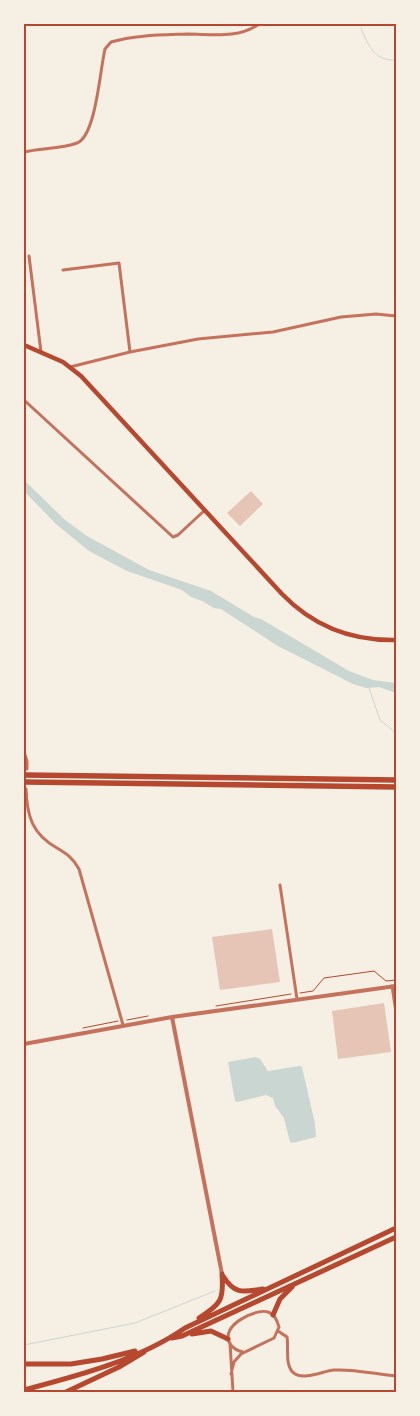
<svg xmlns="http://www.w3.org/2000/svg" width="420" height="1416" viewBox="0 0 420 1416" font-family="Roboto,sans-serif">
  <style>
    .water { fill: #c9d6d2 }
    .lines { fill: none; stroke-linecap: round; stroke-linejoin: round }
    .stream { stroke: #c9d6d2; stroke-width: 1 }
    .building { fill: #e6c5b7 }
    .path { stroke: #b5482f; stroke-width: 1 }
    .minor { stroke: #c5725c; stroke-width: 3 }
    .tertiary { stroke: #c5725c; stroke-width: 4 }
    .primary { stroke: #b5482f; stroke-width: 4.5 }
    .trunk { stroke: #b5482f; stroke-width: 5 }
    .motorway { stroke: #b5482f; stroke-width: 5.5 }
    .neatline { fill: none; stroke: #b5482f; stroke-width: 2 }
  </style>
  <rect width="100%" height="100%" fill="#f6efe4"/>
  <!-- water -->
  <path class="water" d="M24 480 65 520 87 536 149 570 211 591 254 617 261 619 349 671 373 680 396 683V693L379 687 366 688 353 684 278 646 221 609 214 608 202 601 191 597 182 590 127 571 89 551 56 524 24 491Z
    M256 1057 260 1059 268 1071 300 1066 302 1067 315 1124 316 1137 293 1143 290 1142 284 1118 275 1106 273 1098 266 1095 237 1102 235 1101 228 1062Z"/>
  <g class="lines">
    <!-- stream -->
    <path class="stream" d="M361 28C368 45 375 62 396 60
      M369 688 380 720 396 733
      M24 1345 135 1323 215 1291"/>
  </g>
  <!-- building -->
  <path class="building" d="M251 491 263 504 240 526 227 513Z
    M272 929 280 982 220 990 212 937Z
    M384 1003 391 1052 338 1059 332 1011Z"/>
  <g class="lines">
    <!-- path -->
    <path class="path" d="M300 993 313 991 324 978 374 971 386 981 396 980
      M216 1006 291 994
      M127 1020 148 1016
      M83 1028 118 1021"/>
    <!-- minor -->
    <path class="minor" d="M24 152C41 148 61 149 77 143 96 136 100 69 105 49L111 42C135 35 162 35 187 34 211 34 238 39 259 24
      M29 256 41 352
      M63 270 119 263 130 352
      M70 367 130 352 198 339 273 332 341 317 376 314 396 316
      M24 400 173 537 178 535 205 510
      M24 752 27 761V769
      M26 789C27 816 32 834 57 848 67 854 73 858 79 869L123 1025
      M280 885 297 999
      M392 986 396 1012
      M278 1331 287 1337C289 1348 284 1367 295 1374 305 1380 323 1371 334 1370 355 1369 375 1374 396 1376
      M230 1343 233 1392
      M231 1374 234 1362 241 1354 274 1338 279 1327C277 1321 275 1314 268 1312 257 1308 219 1325 230 1344 234 1349 237 1351 243 1352"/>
    <!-- tertiary -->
    <path class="tertiary" d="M172 1017 222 1274
      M24 1044 172 1017 396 986"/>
    <!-- primary -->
    <path class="primary" d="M24 345 63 362 81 376 282 594C313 626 352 641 396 640"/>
    <!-- trunk -->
    <path class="trunk" d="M223 1276C235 1295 243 1292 263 1289
      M273 1315 280 1299 292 1287
      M199 1318C221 1304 224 1300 222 1274
      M192 1334 211 1331 228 1339
      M172 1338 182 1336 396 1237
      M24 1364H71L102 1359 135 1351
      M24 1390C77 1376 139 1360 185 1328L396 1228
      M66 1392 119 1367 144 1352"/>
    <!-- motorway -->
    <path class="motorway" d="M24 775 396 780
      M24 782 396 787"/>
  </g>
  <!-- border -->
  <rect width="420" height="1416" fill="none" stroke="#f6efe4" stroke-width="50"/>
  <rect x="25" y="25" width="370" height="1366" class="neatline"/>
</svg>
